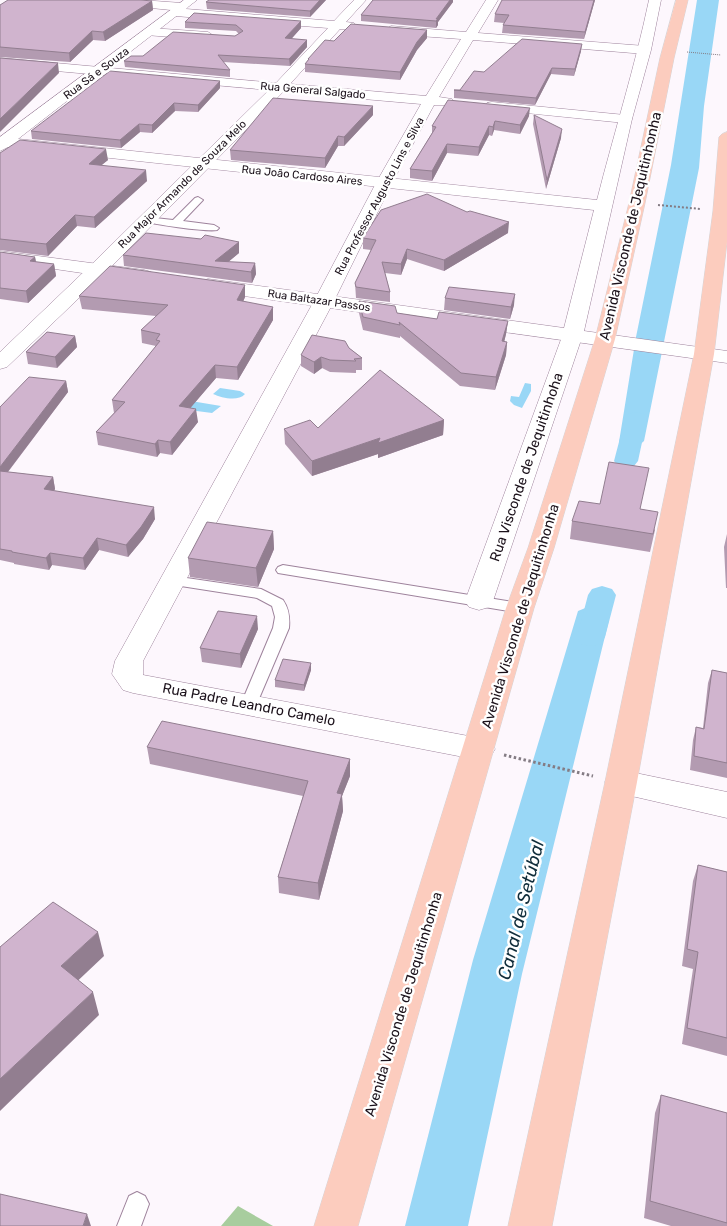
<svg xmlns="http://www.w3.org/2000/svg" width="727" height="1226" viewBox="0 0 727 1226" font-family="Rubik,sans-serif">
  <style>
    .forest { fill: #a8cd9e }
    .water { fill: #99d7f6 }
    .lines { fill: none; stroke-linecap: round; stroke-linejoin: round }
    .canal { fill: #99d7f6; fill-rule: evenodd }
    .lane-casing { stroke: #9e839c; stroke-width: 2 }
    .street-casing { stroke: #9e839c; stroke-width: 1 }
    .secondary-casing { stroke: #9e839c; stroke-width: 1 }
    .primary-casing { stroke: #d6d4d6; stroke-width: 1 }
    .path-far2 { stroke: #847c84; stroke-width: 1; stroke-dasharray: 1 1; stroke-linecap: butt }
    .path-far1 { stroke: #847c84; stroke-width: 2; stroke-dasharray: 2 2; stroke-linecap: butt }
    .path { stroke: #847c84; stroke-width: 3; stroke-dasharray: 2.5 2.5; stroke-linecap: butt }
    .lane { fill: #fff; fill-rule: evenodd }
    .street { fill: #fff; fill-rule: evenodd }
    .secondary { fill: #fff; fill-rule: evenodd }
    .primary { fill: #fcccbe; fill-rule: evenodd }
    .wall { fill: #b39bb1 }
    .shaded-wall { fill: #927e90 }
    .building { fill: #d0b4ce; stroke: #927e90 }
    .labels { text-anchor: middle; stroke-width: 5; stroke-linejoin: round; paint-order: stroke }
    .far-street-label { font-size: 11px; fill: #1c121b; stroke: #fff }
    .street-label { font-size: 14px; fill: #1c121b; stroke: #fff }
    .near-water-label { font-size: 18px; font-style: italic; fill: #102d3b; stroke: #fff }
  </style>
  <rect width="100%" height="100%" fill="#fdf7fd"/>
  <!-- forest -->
  <path class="forest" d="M238 1206 273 1226H221Z"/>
  <!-- water -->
  <path class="water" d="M697 0H719L704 106 699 168 644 441 628 455 619 442 636 337 671 165Z
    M525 383 531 384V391L522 408 514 405 510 401 511 396 519 397Z
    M220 388 240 391 245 394C238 402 222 398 213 394Z
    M191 401 221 406 212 413 189 410Z
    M600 602 609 620 522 974 468 1226H405L473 960 578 611Z"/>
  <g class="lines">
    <!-- canal -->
    <path class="canal" d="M636 412 644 414 647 419 638 461 634 466 626 468 618 466 614 461 625 419 628 414Z
      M602 586 612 589 616 595 605 637 601 644 591 646 581 644 577 637 588 595 592 589Z"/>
    <!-- lane casing -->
    <g class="lane-casing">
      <path id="lane" d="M198 197 203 200 183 221 214 225 219 228 217 230C208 232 147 224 141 220L146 217 173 220 195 198Z
        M283 565 520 603 525 605 527 608 525 611 520 613 278 573 276 570 278 567Z
        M173 576 261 589 283 600C289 609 290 617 289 628L255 708 249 710 243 708 241 704 273 628 275 617 272 606 257 598 168 584 166 581 168 578Z
        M137 1192 145 1196 149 1204 141 1226H117L129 1196Z"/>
    </g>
    <!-- street casing -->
    <g class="street-casing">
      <path id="street" d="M95 0H141L182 3 186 5 188 7 186 9 334 21 354 0H366L346 22 354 23 356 26 354 29H340L290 84 426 96 461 39 391 34 385 30 391 26 466 32 486 0H498L478 33 645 46 651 50 645 54 473 40 439 97 452 99 454 102 452 105H434L392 183 334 301 143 661V675L479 738 490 741 495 749 490 757 479 760 133 693 123 690 112 674 115 661 314 301 376 183 421 104 283 92 105 273 7 367 0 369V352L91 265 269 90 0 66V58L276 83 328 28 175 16 171 15 169 12 171 10 101 3Z
        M150 28 208 32 214 36 208 40 146 35 144 32Z
        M492 102 625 115 630 116 632 119 630 122 625 123 487 109 485 106 487 103Z
        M573 328 580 330 583 334 493 601 489 607 479 610 469 607 465 601 563 334 566 330Z
        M621 770 727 792V818L610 791 605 782 610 773Z"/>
    </g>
    <!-- secondary casing -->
    <g class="secondary-casing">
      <path id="secondary" d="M184 0H197L18 139 597 200C614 133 635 67 649 0H661L651 50 632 119 584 331 727 351V363L208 291 201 289 199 285 201 281 208 279 564 328 594 210 8 147 0 151V137Z
        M0 251 144 270 151 272 153 276 151 280 144 282 0 261Z"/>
    </g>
    <!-- primary casing -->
    <g class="primary-casing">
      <path id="primary" d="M676 0H688L674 58 645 203 615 339 554 548 534 608 358 1226H314L506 608 528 548 595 339 629 203 660 58Z
        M727 132V242L714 354 637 782 552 1226H508L605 782 694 354 713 211 719 137 722 134Z"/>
    </g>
    <!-- path-far2 -->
    <path class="path-far2" d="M687 52 721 55"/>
    <!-- path-far1 -->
    <path class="path-far1" d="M658 205 701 209"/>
    <!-- path -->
    <path class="path" d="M504 755 593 776"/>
    <!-- lane -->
    <use href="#lane" class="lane"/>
    <!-- street -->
    <use href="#street" class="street"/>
    <!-- secondary -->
    <use href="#secondary" class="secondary"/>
    <!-- primary -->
    <use href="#primary" class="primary"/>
  </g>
  <!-- wall -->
  <path class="wall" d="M209 0H326L310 17 207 9 206 2Z
    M373 0H453V2L438 22V25L436 28 361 21V15Z
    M595 0 584 39 502 33 503 25 504 23 494 22 495 14Z
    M152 1 153 10 105 41 93 40 70 62 0 57V5Z
    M185 22 301 28 291 39 307 40V47L290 66 223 62 230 70V77L125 67 124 61 235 36 239 34 236 31 185 28Z
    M427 30V38L417 50 400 80 305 72V64L308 60V59L334 41Z
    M581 51 574 76 551 74 535 105 454 98V90H460L484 72Z
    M220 88 198 112 175 111 152 133 140 132 121 148 32 139 31 131Z
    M373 115 344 146H338L325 168 231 160 230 150Z
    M534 115 561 138 546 189 533 124Z
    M529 116 520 134 494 130 492 136 489 135 478 156 447 153 432 181 410 178V169L432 133V126Z
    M0 153 108 160 101 165 147 181 95 228 77 226 48 256 0 250Z
    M508 233 444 271 407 259 401 275 385 273 390 292V302L356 298 355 283 371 250 363 249V238Z
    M201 239 239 242V253L228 262 255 263 256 274 252 283 124 266 123 255Z
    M0 252 35 257 36 262 54 264 56 276 28 303 0 299Z
    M245 285V297L243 302 273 307V320L238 380 216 378 190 408 198 422 172 455 160 453 157 457 98 445 96 432 114 413 112 400 156 346 142 343 141 330 156 316 82 309 79 296Z
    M445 298 514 305 510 319 444 310Z
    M359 301 397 313 437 319 508 321 506 334 504 342H507L506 355 495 390 460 386 400 336V338L363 330 359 313Z
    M75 336 77 347 57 368 28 364 26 352Z
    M349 348 362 358V370H356V373L330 372 322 368 314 374 301 366V355Z
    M66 381 68 392 8 472 53 477 55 489 54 491 155 519 143 539 128 557 99 550 85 570 52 565 49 570 14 564V563L0 560V407Z
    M444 420 443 435 378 458V454L312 476 285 444 284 429 318 428Z
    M641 509 655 530 650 552 570 539 572 521Z
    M273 531 274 549 258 587 190 577 188 558Z
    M727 534V588H726L724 547Z
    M258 629 241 668 202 662 200 648Z
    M311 663V670L304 691 275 687V680Z
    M712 670 727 673V778L690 770 693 740 696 727 703 728 708 683Z
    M147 747 350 759V776L342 796 343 811 319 900 279 893 278 877 303 796 150 764Z
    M698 865 727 872V1056L682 1044 693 969 682 966 693 881Z
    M661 1095 727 1113V1226H671L644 1218 655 1113Z"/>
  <!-- shaded-wall -->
  <path class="shaded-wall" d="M320 0H326L310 17V11Z
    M450 0H453V2L438 22V25L436 28V19Z
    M594 0H595L584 39 585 32Z
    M152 1 153 10 105 41 103 32Z
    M301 21V28L286 45 285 38Z
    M427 30V38L417 50 400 80V72L417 42Z
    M92 31 93 40 70 62 69 53Z
    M307 40V47L290 66 289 59Z
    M582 44 581 51 574 76 575 69Z
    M58 63 59 73 0 132V119Z
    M552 68 551 74 535 105 536 98Z
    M220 81V88L198 112V105Z
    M174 103 175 111 152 133V125Z
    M373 106V115L344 146V137Z
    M530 108 529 116 520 134V125Z
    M495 121 494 130 492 136 493 127Z
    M139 124 140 132 121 148 120 140Z
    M489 126V135L478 156 479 147Z
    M562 129 561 138 546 189 547 180Z
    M338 136V146L325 168V158Z
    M447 144V153L432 181V171Z
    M106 149 108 160 91 174 89 164Z
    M146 170 147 181 95 228 94 217Z
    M75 215 77 226 48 256 46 244Z
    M509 222 508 233 444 271V260Z
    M239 242V253L221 268 215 261Z
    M407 249V259L401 275V264Z
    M35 257 37 268 30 261Z
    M255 263 256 274 252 283 251 272Z
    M54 264 56 276 28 303 26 291Z
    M245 285V297L238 313 237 300Z
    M515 294 514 305 510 319 511 307Z
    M273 307V320L238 380 237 367Z
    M508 321 506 334 501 355 502 341Z
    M75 336 77 347 57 368 55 357Z
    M507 342 506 355 495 390 496 377Z
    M321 357 322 368 314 374V362Z
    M215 365 216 378 181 419 179 406Z
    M66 381 68 392 0 482V467Z
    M196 409 198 422 172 455 170 442Z
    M444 420 443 435 378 458V454L312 476V461L380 438Z
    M158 440 160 453 157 457 155 444Z
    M53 477 55 489 47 501 44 489Z
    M154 507 155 519 143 539 128 557 126 545Z
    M273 531 274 549 258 587 256 568Z
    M97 538 99 550 85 570 83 558Z
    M50 553 52 565 49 570 46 558Z
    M257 616 258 629 241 668 240 654Z
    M311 663V670L304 691V685Z
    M350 759V776L342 796 343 811 319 900 318 883 337 793Z
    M98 932 104 956 68 990 61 966Z
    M93 992 99 1015 0 1111V1079Z
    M87 1214 91 1226H83Z"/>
  <!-- building -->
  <path class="building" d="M8 0H141L152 1 103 32 92 31 69 53 0 47V5Z
    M209 0H320L310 11 206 2Z
    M373 0H450L436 19H438L436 21 361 15Z
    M502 0H594L585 32 503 25 509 15 495 14Z
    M194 13 301 21 285 38 307 40 289 59 218 55 230 70 124 61 131 56H143L173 32 235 36 243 31 236 25 185 22Z
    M351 24 427 30 417 42 400 72 305 64 309 59H308L325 40 334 41Z
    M522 39 582 44 575 69 552 68 536 98 454 90H460L474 71 484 72Z
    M0 58 58 63 0 119Z
    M110 71 220 81 198 105 174 103 152 125 139 124 120 140 31 131Z
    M273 98 373 106 344 137 338 136 325 158 230 150Z
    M448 100 530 108 520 125 495 121 493 127 489 126 479 147 447 144 432 171 410 169 436 127 432 126Z
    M534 115 562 129 547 180Z
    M20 140 106 149 89 164 146 170 94 217 75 215 46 244 0 239V153Z
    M427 194 467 212 470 211 509 222 444 260 407 249 401 264 382 262 390 292 356 287 355 283 376 240 363 238 381 210Z
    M146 233 201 239 205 235 239 242 215 261 255 263 251 272 123 255Z
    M0 252 35 257 30 261 54 264 26 291 0 288Z
    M110 266 245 285 237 300 273 307 237 367 215 365 179 406 196 409 170 442 158 440 155 444 96 432 125 402 112 400 160 341 156 340 160 334 141 330 168 305 79 296Z
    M449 287 515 294 511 307 445 298Z
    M359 301 395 306 397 313 437 319 439 312 508 321 502 341 507 342 496 377 461 373 399 322 400 325 363 317Z
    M47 332 75 336 55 357 26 352Z
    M312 335 345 341 349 348 362 358 354 359 356 361 330 360 321 357 314 362 301 355Z
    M380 370 444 420 378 443 380 438 312 461 284 429 310 420 318 428Z
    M29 377 66 381 0 467V407Z
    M609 462 649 468 640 509 658 512 653 534 572 521 579 501 600 504Z
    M0 471 53 477 44 489 154 507 141 527 126 545 97 538 83 558 50 553 46 558 12 552V551L0 549Z
    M207 522 273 531 256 568 188 558Z
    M218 611 257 616 240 654 200 648Z
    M283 659 311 663 304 685 275 680Z
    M712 670 727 673V763L694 756 696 727 704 729Z
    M162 721 350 759 337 793 342 794 318 883 278 877 308 781 147 747Z
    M698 865 727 872V1038L687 1028 698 952 687 949Z
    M53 902 98 932 61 966 93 992 0 1079V947Z
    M661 1095 727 1113V1223L650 1201Z
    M0 1194 87 1214 83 1226H0Z"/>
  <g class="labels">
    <!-- far-street labels -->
    <g class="far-street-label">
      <text transform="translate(96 73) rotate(-37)" y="4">Rua Sá e Souza</text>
      <text transform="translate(313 90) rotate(5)" y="4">Rua General Salgado</text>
      <text transform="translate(302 175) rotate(6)" y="4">Rua João Cardoso Aires</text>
      <text transform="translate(182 184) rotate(-45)" y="4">Rua Major Armando de Souza Melo</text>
      <text transform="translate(379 196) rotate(-62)" y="4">Rua Professor Augusto Lins e Silva</text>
      <text transform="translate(319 300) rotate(8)" y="4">Rua Baltazar Passos</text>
    </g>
    <!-- street labels -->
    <g class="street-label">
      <text transform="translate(630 226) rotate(-77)" y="5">Avenida Visconde de Jequitinhonha</text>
      <text transform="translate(526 467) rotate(-71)" y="5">Rua Visconde de Jequitinhoha</text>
      <text transform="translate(520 616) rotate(-73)" y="5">Avenida Visconde de Jequitinhonha</text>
      <text transform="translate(249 704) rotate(11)" y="5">Rua Padre Leandro Camelo</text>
      <text transform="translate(403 1004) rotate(-73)" y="5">Avenida Visconde de Jequitinhonha</text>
    </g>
    <!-- near-water labels -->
    <g class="near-water-label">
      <text transform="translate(521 910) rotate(-76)" y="6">Canal de Setúbal</text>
    </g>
  </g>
</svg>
